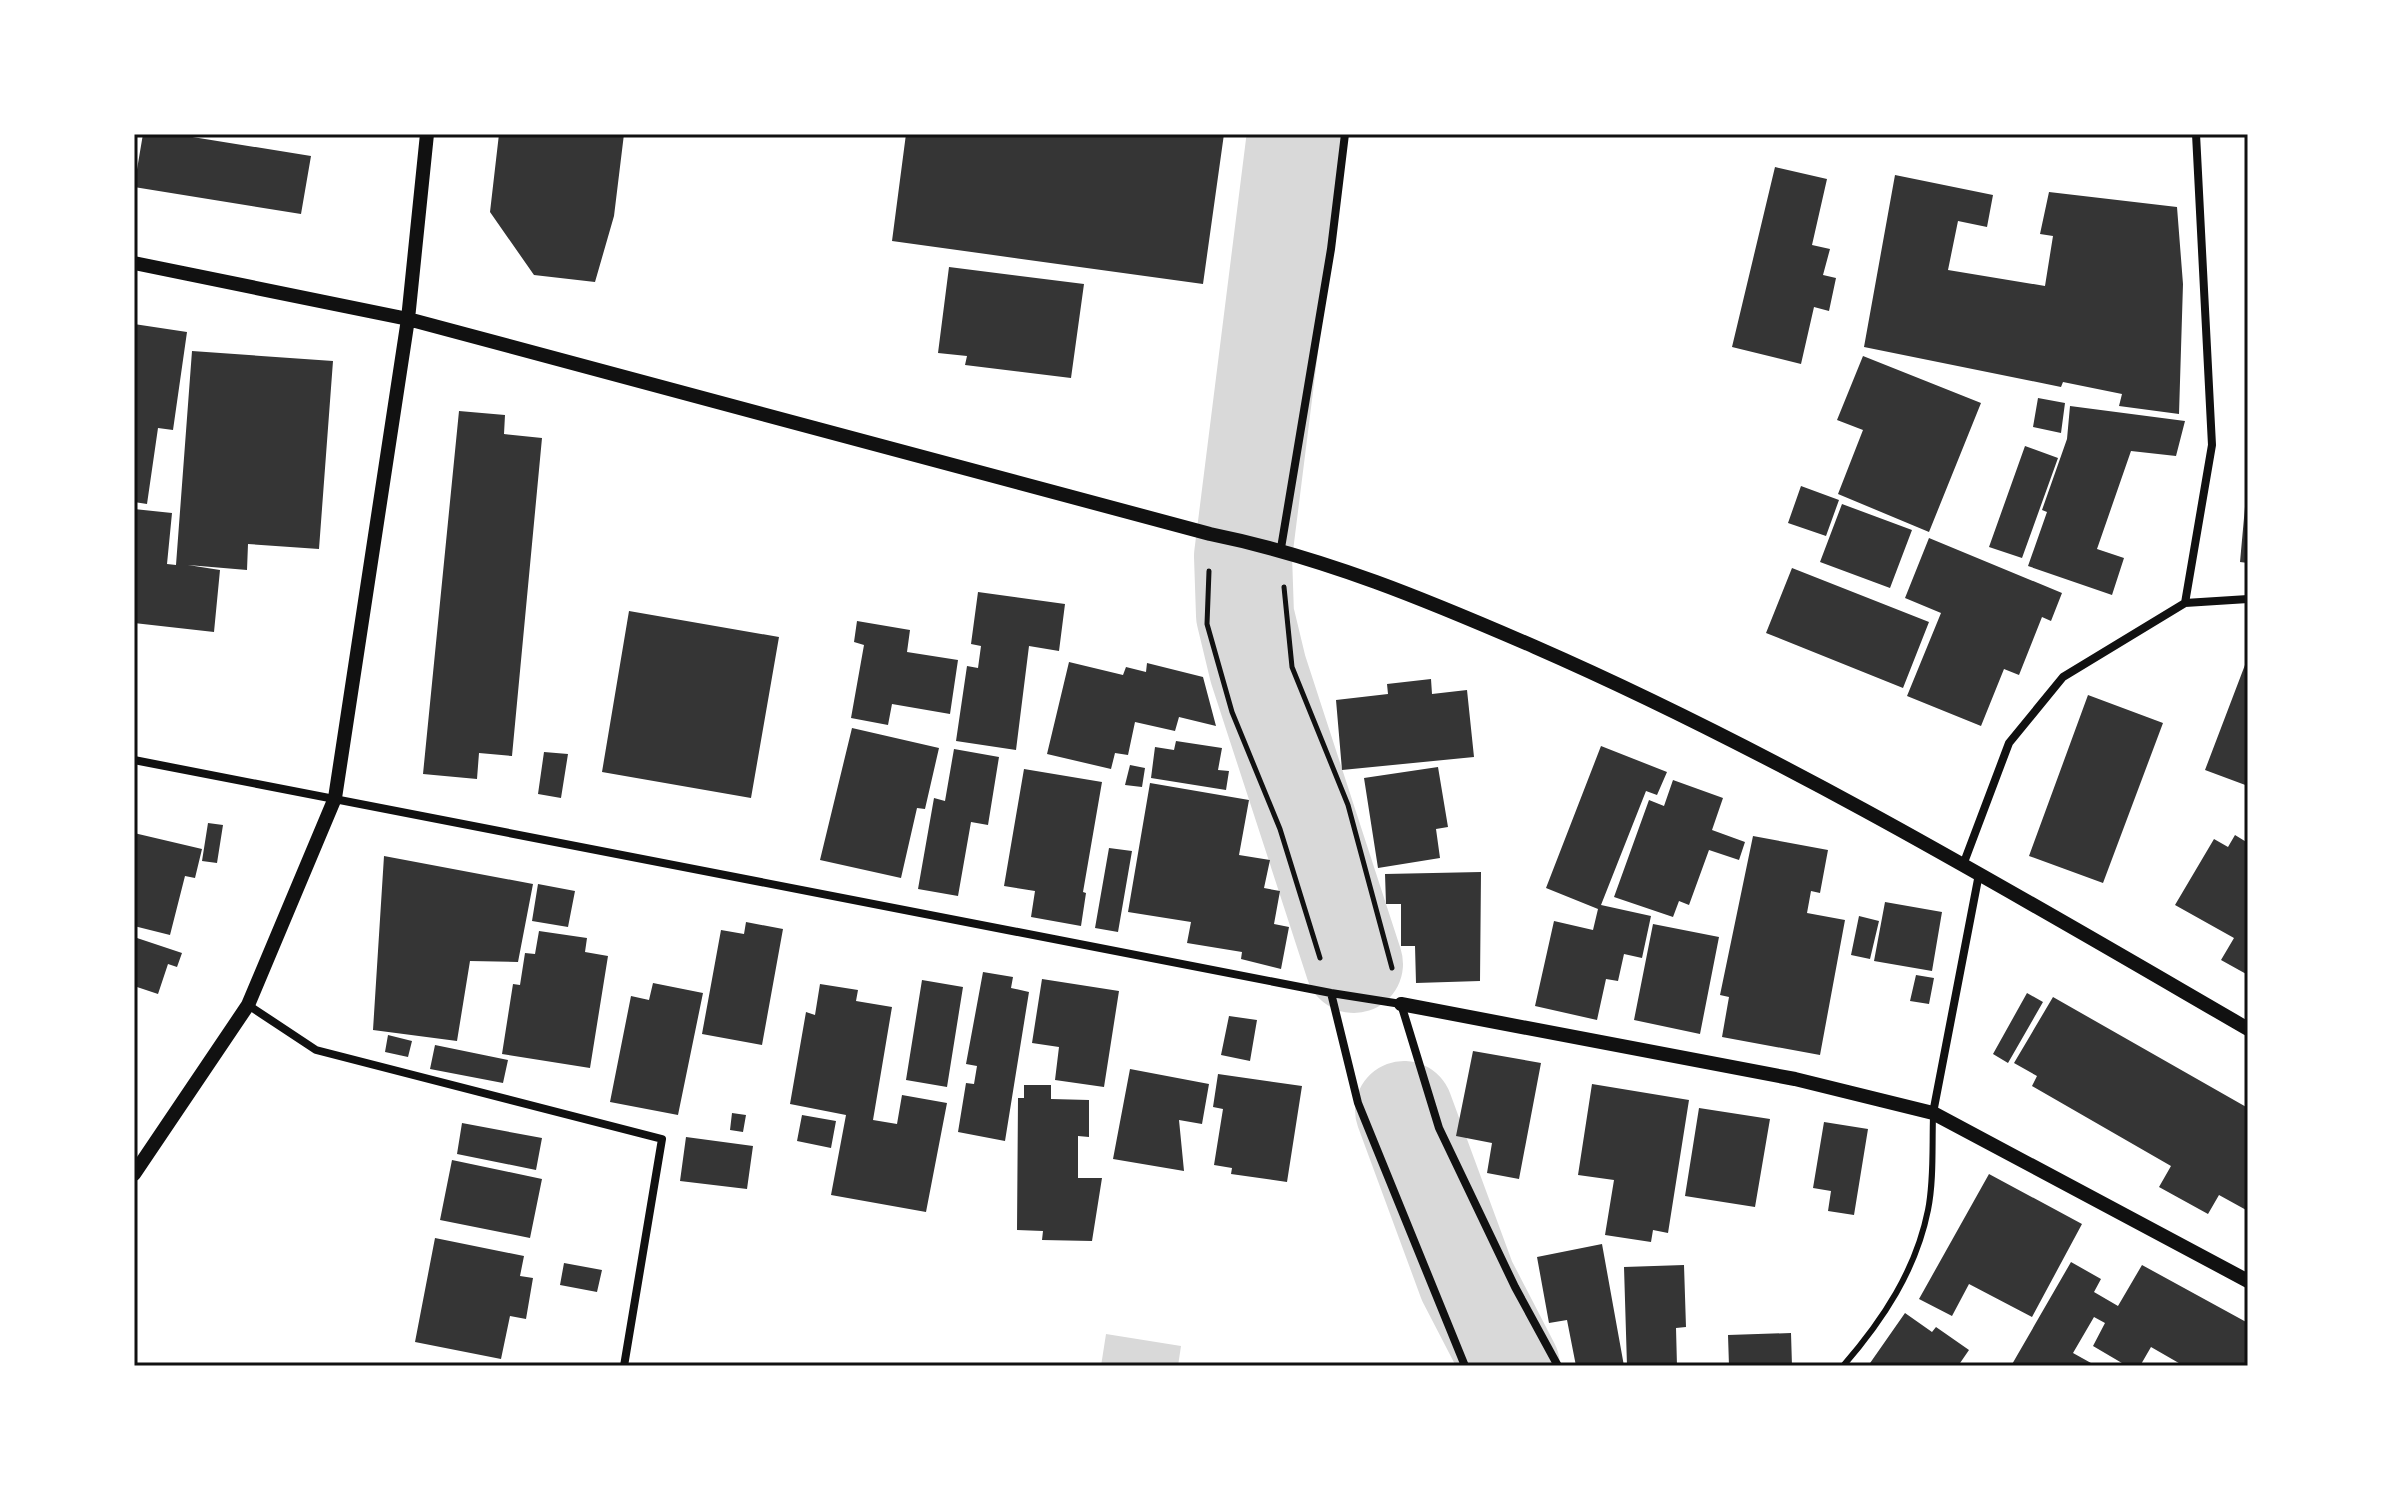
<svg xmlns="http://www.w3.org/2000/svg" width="2382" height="1500" viewBox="0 0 2382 1500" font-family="'Fira Sans Condensed',sans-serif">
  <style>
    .water { fill: #d9d9d9 }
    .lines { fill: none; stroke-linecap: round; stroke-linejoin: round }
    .river { stroke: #d9d9d9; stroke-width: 98 }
    .building { fill: #353535 }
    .path { stroke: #111; stroke-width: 5 }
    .service { stroke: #111; stroke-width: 6 }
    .minor { stroke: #111; stroke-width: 8 }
    .tertiary { stroke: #111; stroke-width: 14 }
    .neatline { fill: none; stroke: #111; stroke-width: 3 }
  </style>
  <rect width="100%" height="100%" fill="#fff"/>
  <!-- water -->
  <path class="water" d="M1106 1334 1181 1346 1178 1366H1101Z"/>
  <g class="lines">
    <!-- river -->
    <path class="river" d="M1296 134 1243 556 1245 615 1258 669 1354 964
      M1404 1110 1467 1281 1511 1366"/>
  </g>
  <!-- building -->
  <path class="building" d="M143 134H174L311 156 301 214 134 187Z
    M499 134H624L614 216 595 282 534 275 490 212Z
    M906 134H1224L1203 284 892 241Z
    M1775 167 1827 179 1812 245 1830 249 1823 275 1836 278 1829 311 1814 307 1801 364 1732 347Z
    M1895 175 1993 195 1987 227 1958 221 1948 270 2045 286 2053 236 2040 234 2049 192 2177 207 2183 284 2179 414 2119 406 2122 394 2063 382 2061 387 1864 347Z
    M949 267 1084 284 1071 378 965 365 967 356 938 353Z
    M134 324 187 332 173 430 158 428 147 504 134 502Z
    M192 351 333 361 319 549 248 544 247 570 188 565 220 570 214 632 134 623V509L172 513 167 564 176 565Z
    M1863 356 1981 403 1929 532 1838 494 1863 430 1837 420Z
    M2038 398 2065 403 2061 433 2033 427Z
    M2070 406 2185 421 2176 456 2131 451 2097 549 2124 558 2112 595 2028 566 2047 512 2042 510 2067 439Z
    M459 411 505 415 504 434 542 438 512 756 479 753 477 779 423 774Z
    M2025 446 2058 458 2022 558 1989 547Z
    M1801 486 1839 500 1826 536 1788 523Z
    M2246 496H2248V563L2240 562Z
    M1842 504 1912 530 1890 588 1820 562Z
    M1929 538 2062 593 2051 621 2042 617 2019 675 2004 669 1981 726 1907 696 1941 613 1905 598Z
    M1792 568 1929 622 1903 688 1766 633Z
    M978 592 1065 604 1059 651 1029 646 1016 750 956 741 967 666 978 668 981 646 971 644Z
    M629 611 779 637 751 798 602 772Z
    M857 621 910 630 907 652 958 660 950 714 892 704 888 725 851 718 864 645 854 642Z
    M2248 657V786L2205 770Z
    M1069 662 1123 675 1126 667 1146 672 1147 663 1203 677 1216 726 1179 717 1175 731 1135 722 1128 755 1115 753 1111 769 1047 754Z
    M1431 679 1432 694 1467 690 1474 757 1342 770 1336 700 1388 694 1387 684Z
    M2088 695 2163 723 2103 883 2029 856Z
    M852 728 939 748 925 809 917 808 901 878 820 860Z
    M1176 741 1222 748 1218 770 1229 771 1226 790 1151 778 1155 747 1174 750Z
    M1601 746 1667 772 1657 795 1646 791 1601 905 1651 916 1642 958 1624 954 1618 981 1606 979 1597 1020 1535 1006 1554 921 1593 930 1598 909 1546 888Z
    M954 749 999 757 988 825 971 822 958 896 918 889 934 798 945 801Z
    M544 752 568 754 561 798 538 794Z
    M1130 765 1145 768 1142 787 1125 785Z
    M1438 767 1448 827 1436 829 1440 858 1378 868 1364 778Z
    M1024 769 1102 782 1083 892 1086 893 1081 926 1031 917 1035 891 1004 886Z
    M1673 780 1723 798 1712 830 1745 842 1739 860 1709 850 1689 905 1679 901 1673 917 1614 897 1649 800 1664 806Z
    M1150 783 1249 800 1239 855 1270 860 1264 888 1280 891 1274 924 1289 927 1281 969 1241 959 1242 952 1187 943 1191 922 1128 912Z
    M208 823 223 825 217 863 202 861Z
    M134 833 202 849 195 878 185 876 170 935 134 926Z
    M2235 835 2248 843V975L2221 960 2234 938 2175 905 2214 839 2228 847Z
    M1753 836 1828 850 1820 893 1811 891 1807 913 1845 920 1820 1055 1722 1037 1729 997 1720 995Z
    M1109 848 1132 851 1118 932 1095 928Z
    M384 856 533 884 518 962 470 961 457 1041 373 1030Z
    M1481 872 1480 981 1416 983 1415 946H1401V904H1386L1385 874Z
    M538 884 575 891 568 927 532 921Z
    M1885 902 1942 912 1932 971 1874 961Z
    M1859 916 1879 921 1870 959 1851 955Z
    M746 922 783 929 762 1045 702 1034 721 930 744 934Z
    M1653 924 1719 937 1700 1034 1634 1020Z
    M539 931 587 938 585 952 608 956 590 1068 502 1054 513 984 520 985 525 953 535 954Z
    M134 937 182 953 177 967 168 964 158 994 134 986Z
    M983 972 1013 977 1011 988 1029 992 1005 1141 958 1132 966 1083 974 1084 977 1066 966 1064Z
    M1916 975 1934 978 1929 1004 1910 1001Z
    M1042 979 1119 991 1104 1087 1055 1080 1059 1047 1032 1043Z
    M922 980 963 987 947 1087 906 1080Z
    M653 983 703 993 678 1115 610 1102 631 996 649 1000Z
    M820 984 858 990 856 1001 892 1007 873 1120 897 1124 902 1095 947 1103 926 1212 831 1195 846 1115 790 1104 806 1012 815 1015Z
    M2027 993 2043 1002 2008 1063 1993 1054Z
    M2053 997 2248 1108V1211L2219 1195 2208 1214 2159 1187 2171 1166 2032 1086 2037 1076 2014 1063Z
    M1229 1016 1257 1020 1250 1061 1221 1055Z
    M388 1035 412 1041 408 1057 385 1052Z
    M435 1045 508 1060 503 1083 430 1069Z
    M1473 1051 1541 1063 1519 1179 1487 1173 1492 1143 1456 1136Z
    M1130 1069 1209 1084 1202 1124 1179 1120 1184 1171 1113 1159Z
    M1218 1074 1302 1086 1287 1182 1231 1174 1232 1168 1214 1165 1223 1109 1213 1107Z
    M1592 1084 1689 1100 1668 1233 1653 1230 1651 1242 1605 1235 1614 1180 1578 1175Z
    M1024 1085H1051V1099L1089 1100V1137L1078 1136V1178H1102L1092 1241 1042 1240 1043 1231 1017 1230 1018 1098H1024Z
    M1699 1108 1770 1119 1755 1207 1685 1196Z
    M732 1113 746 1115 743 1132 730 1130Z
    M802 1115 836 1121 831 1148 797 1141Z
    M1824 1122 1868 1129 1854 1215 1828 1211 1831 1191 1813 1188Z
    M462 1123 542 1138 536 1170 457 1154Z
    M686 1137 753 1146 747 1189 680 1181Z
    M452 1160 542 1179 530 1238 440 1220Z
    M1989 1174 2082 1224 2032 1317 1969 1284 1952 1316 1919 1299Z
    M435 1238 524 1256 520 1276 533 1278 526 1319 510 1316 501 1359 415 1342Z
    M1602 1244 1624 1366H1576L1567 1320 1549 1323 1537 1257Z
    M2071 1262 2101 1279 2094 1292 2118 1306 2142 1265 2248 1323V1366H2184L2151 1347 2140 1366H2127L2093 1346 2105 1323 2094 1317 2073 1353 2091 1363 2089 1366H2011Z
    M564 1263 602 1270 597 1292 560 1285Z
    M1684 1265 1686 1327 1676 1328 1677 1366H1627L1624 1267Z
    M1905 1313 1932 1332 1936 1327 1969 1350 1958 1366H1868Z
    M1791 1333 1792 1366H1729L1728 1335Z"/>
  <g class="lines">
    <!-- path -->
    <path class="path" d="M1209 571 1207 624 1232 712 1280 829 1320 958
      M1284 587 1292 667 1348 805 1392 968"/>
    <!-- service -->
    <path class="service" d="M1843 1366C1883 1320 1916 1270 1928 1210 1934 1180 1932 1147 1933 1117"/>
    <!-- minor -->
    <path class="minor" d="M1281 548 1331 249 1345 134
      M2185 603 2212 445 2196 134
      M134 760 1331 993 1401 1004 1439 1128 1515 1287 1558 1366
      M1963 865 2009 743 2063 677 2185 603 2248 599
      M1331 993 1358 1103 1465 1366
      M248 1005 316 1050 662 1139 624 1366
      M1933 1113 1979 874"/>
    <!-- tertiary -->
    <path class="tertiary" d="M134 263 408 319 1210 534C1324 557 1429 601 1535 647 1782 755 2015 894 2248 1029
      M1401 1004 1795 1079 1933 1113 2248 1281
      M134 1174 248 1005 335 798 408 319 427 134"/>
  </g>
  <!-- border -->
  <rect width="2382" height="1500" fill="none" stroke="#ffffff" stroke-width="272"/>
  <rect x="136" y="136" width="2110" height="1228" class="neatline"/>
</svg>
